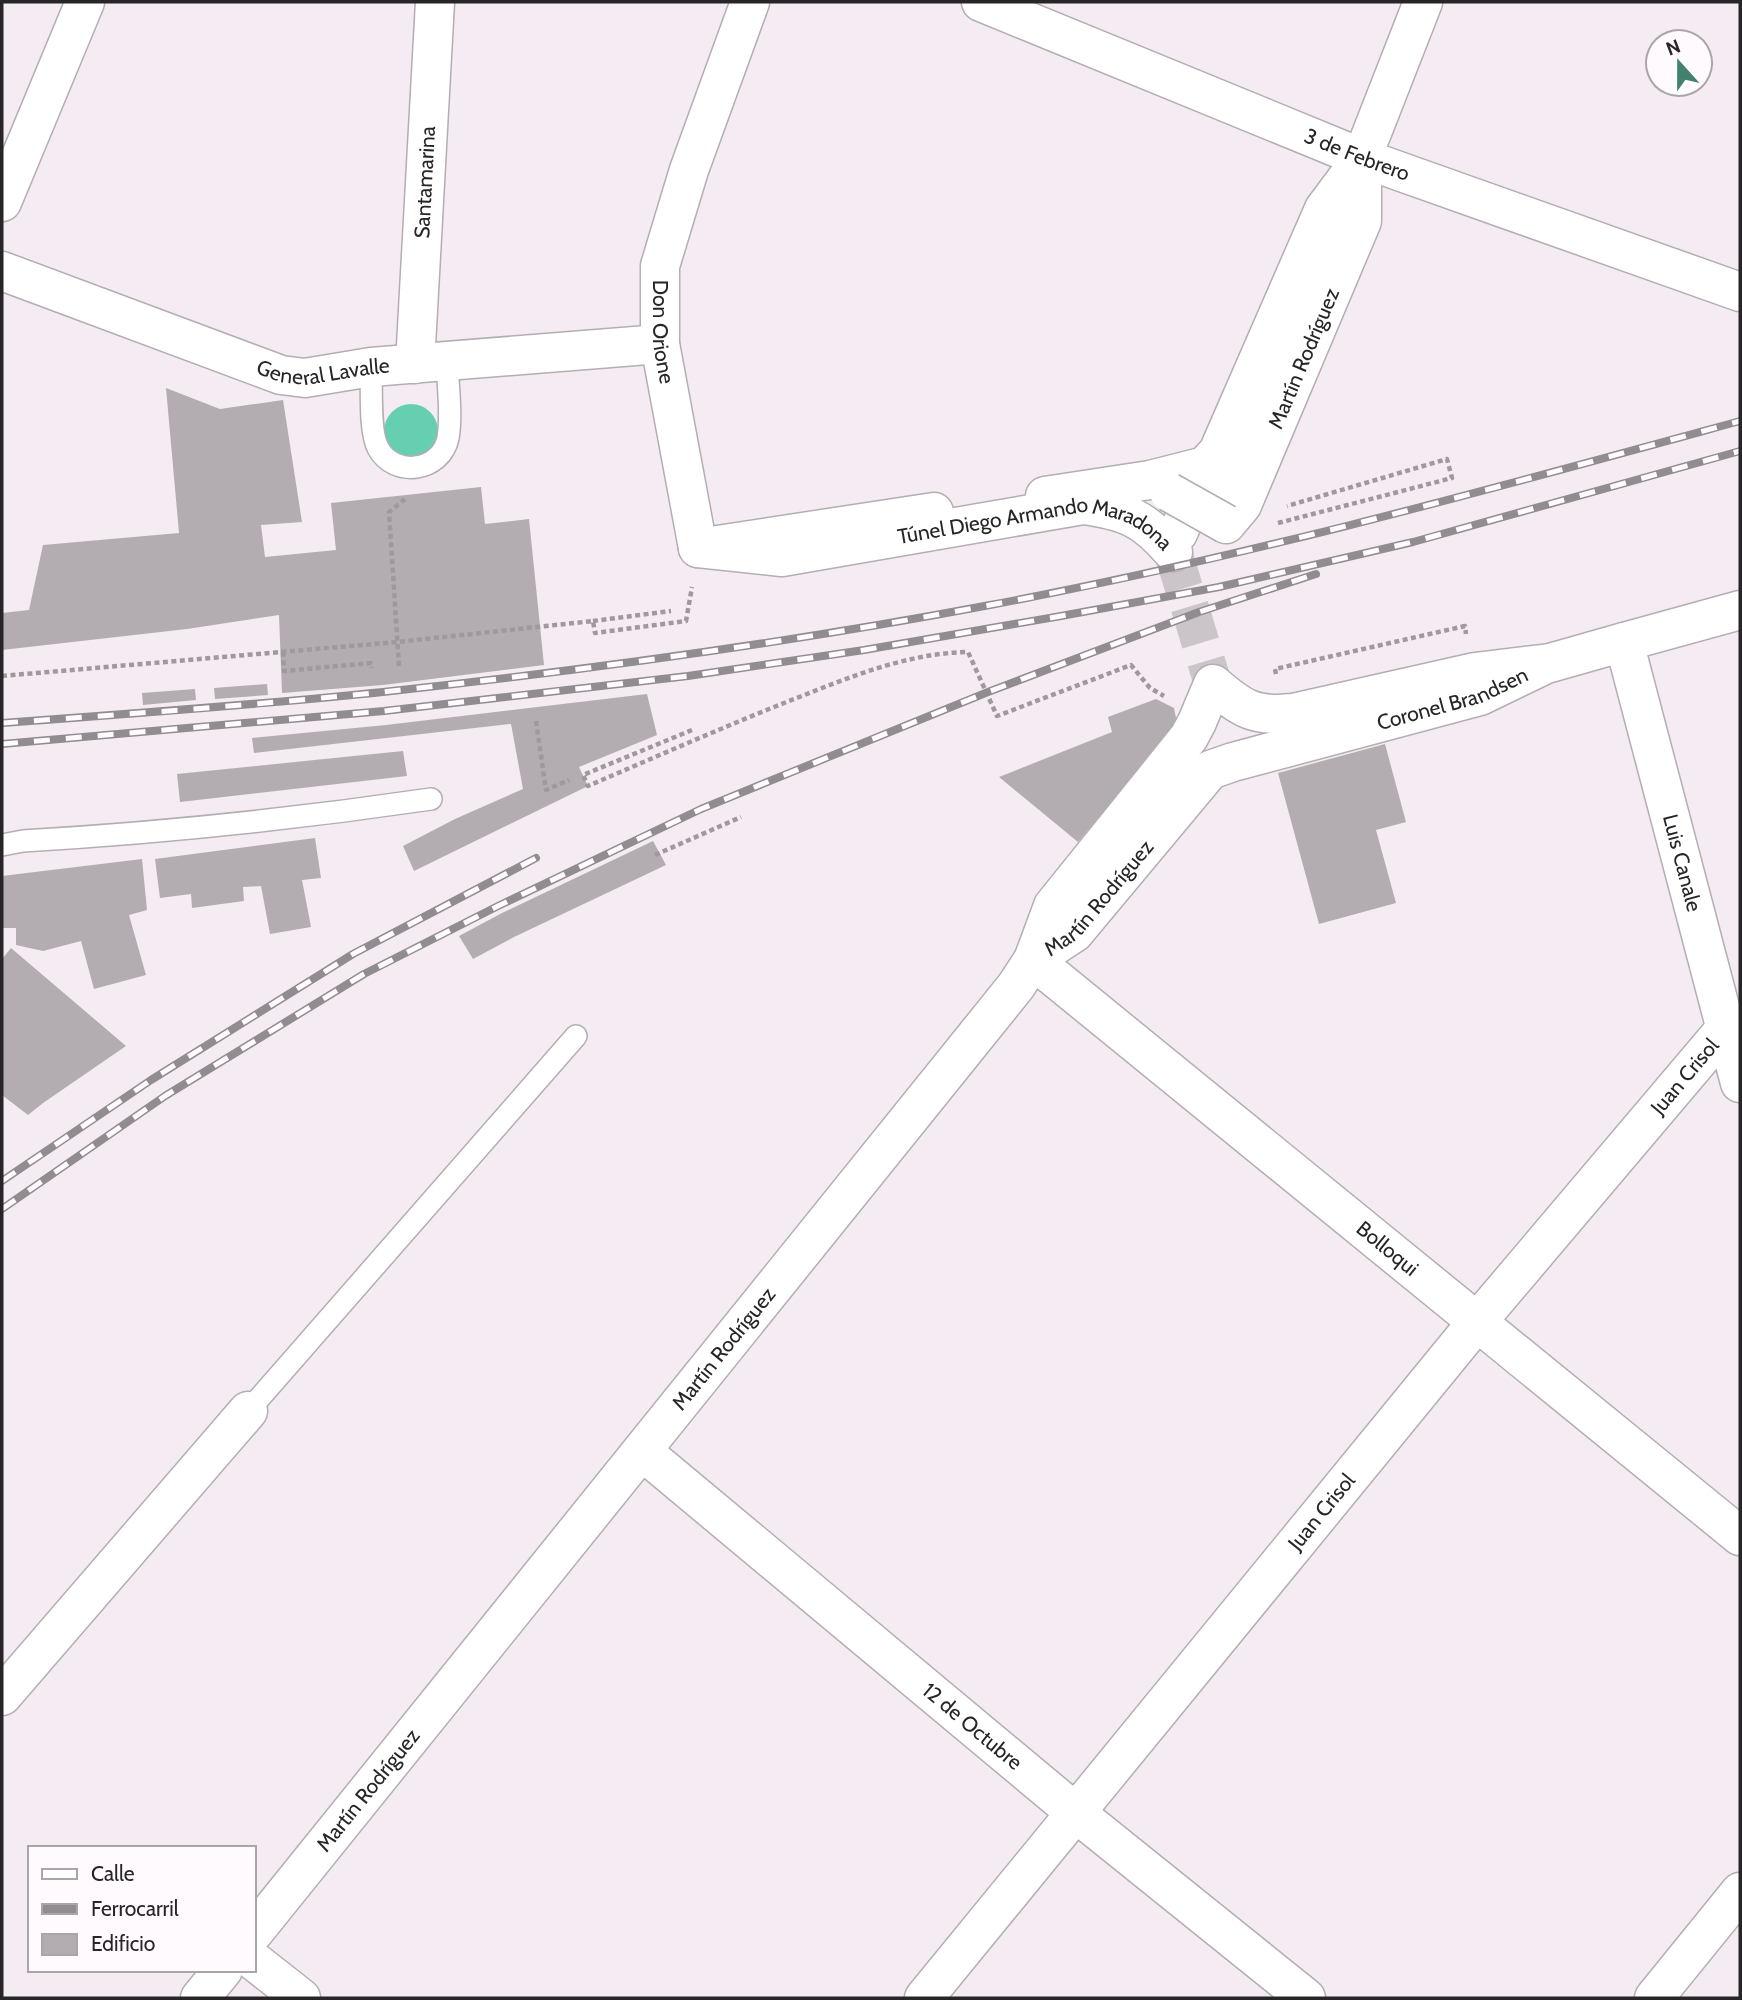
<svg xmlns="http://www.w3.org/2000/svg" width="1742" height="2000" viewBox="0 0 1742 2000" font-family="Cabin,sans-serif">
  <style>
    .water { fill: #67cfb1 }
    .building { fill: #b3acb1 }
    .lines { fill: none; stroke-linecap: round; stroke-linejoin: round }
    .secondary-tunnel { stroke: #cbc4c9; stroke-width: 38; stroke-dasharray: 38 19; stroke-linecap: butt }
    .lane-casing { stroke: #b4adb3; stroke-width: 24 }
    .street-casing { stroke: #b4adb3; stroke-width: 41 }
    .secondary-casing { stroke: #b4adb3; stroke-width: 41 }
    .path { stroke: #9f999d; stroke-width: 4.5; stroke-dasharray: 5 3.5; stroke-linecap: butt }
    .lane { stroke: #fff; stroke-width: 21 }
    .street { stroke: #fff; stroke-width: 38 }
    .secondary { stroke: #fff; stroke-width: 38 }
    .rail-casing { stroke: #918c90; stroke-width: 8 }
    .rail { stroke: #fffafe; stroke-width: 5; stroke-dasharray: 16; stroke-linecap: butt }
    .street-bridge-casing { stroke: #b4adb3; stroke-width: 41; stroke-linecap: butt }
    .street-bridge { stroke: #fff; stroke-width: 38 }
    .labels { text-anchor: middle; stroke-width: 6; stroke-linejoin: round; paint-order: stroke }
    .street-label { font-size: 21px; fill: #272527; stroke: #fffafe }
  </style>
  <rect width="100%" height="100%" fill="#f4ecf2"/>
  <!-- water -->
  <path class="water" d="M384 431a27 27 0 1 1 54 0a27 27 0 1 1-54 0Z"/>
  <!-- building -->
  <path class="building" d="M166 388 220 409 283 400 302 522 261 525 265 557 336 550 331 503 481 487 485 524 529 519 544 665 383 685 282 693 279 615 187 629 2 650V613L29 610 43 545 179 533Z
    M267 684 268 695 215 699 214 688Z
    M195 689 196 700 143 705 142 693Z
    M647 694 657 735 579 767 588 786 414 871 403 846 455 819 523 789 511 724 254 753 252 738 386 725Z
    M1156 699 1174 708 1177 723 1078 842 999 777 1112 732 1108 717Z
    M1385 744 1406 822 1376 830 1396 903 1319 924 1278 773Z
    M403 751 407 776 180 802 177 774Z
    M315 838 321 878 302 880 311 927 270 934 261 886 243 887 244 901 192 908 191 894 160 898 155 859Z
    M653 841 666 865 514 937 473 959 459 936 502 913Z
    M142 859 147 910 129 915 146 975 94 989 81 941 43 951 16 945V928H2V876Z
    M11 948 126 1046 43 1103 28 1115 2 1095V959Z"/>
  <g class="lines">
    <!-- secondary-tunnel -->
    <path class="secondary-tunnel" d="M1173 552 1213 684"/>
    <!-- lane casing -->
    <g class="lane-casing">
      <path id="lane" d="M371 367C372 388 369 431 378 448 394 478 441 472 448 438 452 416 448 386 447 363
        M2 845 23 841C160 833 295 819 431 799
        M248 1411 576 1036"/>
    </g>
    <!-- street casing -->
    <g class="street-casing">
      <g id="street">
        <path id="s1" d="M750 2 689 170 660 266V344L698 548 934 512"/>
        <path id="s2" d="M981 2 1362 158 1740 292"/>
        <path d="M2 202 85 2"/>
        <path id="s3" d="M2 271 281 375 305 378 371 367 660 344"/>
        <path id="s4" d="M415 364 435 2"/>
        <path d="M1045 496 1150 480 1205 466 1218 452 1324 209 1362 158 1423 2"/>
        <path id="s5" d="M1226 524 1242 505 1362 221V160"/>
        <path d="M1624 642 1740 610"/>
        <path id="s6" d="M1033 960 1740 1536"/>
        <path id="s7" d="M642 1451 1076 1813 1306 1998"/>
        <path d="M2 1696 248 1411"/>
        <path id="s8" d="M254 1932 1016 986 1033 960 1074 933 1210 770 1233 762 1480 696 1542 666"/>
        <path d="M254 1961 301 1998"/>
        <path d="M200 1998 223 1970"/>
        <path id="s9" d="M924 1998 1477 1322 1726 1028"/>
      </g>
    </g>
    <!-- secondary casing -->
    <g class="secondary-casing">
      <g id="secondary">
        <path d="M1178 533 1189 508 1200 496 1223 482 1238 468 1247 451 1362 158"/>
        <path id="s10" d="M698 548 782 557 1083 505C1126 511 1144 518 1173 552"/>
        <path id="s11" d="M1033 960 1053 906 1189 737 1197 722 1213 684C1242 709 1254 717 1293 713L1475 672 1550 663 1624 642 1740 1083"/>
        <path d="M1654 1998 1740 1892"/>
      </g>
    </g>
    <!-- path -->
    <path class="path" d="M1278 523 1452 478 1447 459 1287 506
      M593 621 671 611
      M283 652 284 671 371 663 372 668
      M399 666 389 512 405 499
      M1276 674 1275 669 1465 626 1466 634
      M2 676 397 642 593 621 595 633 686 621 692 587
      M536 721 546 790 569 780
      M692 730 583 775 588 786C653 758 719 729 784 703 843 680 904 653 968 652L997 716 1131 665 1150 688 1164 696
      M655 855 741 817"/>
    <!-- lane -->
    <use href="#lane" class="lane"/>
    <!-- street -->
    <use href="#street" class="street"/>
    <!-- secondary -->
    <use href="#secondary" class="secondary"/>
    <!-- rail casing -->
    <g class="rail-casing">
      <path id="rail" d="M2 723C129 714 256 705 383 692 586 670 788 643 990 605 1243 558 1491 489 1740 421
        M2 744 384 711 688 676 864 650 1061 616 1219 587 1413 542 1740 451
        M2 1181 151 1080 353 954 536 858
        M2 1209 165 1096 364 974 498 906 701 809 988 692 1199 612 1316 574"/>
    </g>
    <!-- rail -->
    <use href="#rail" class="rail"/>
    <!-- street-bridge casing -->
    <g class="street-bridge-casing">
      <path id="street-bridge" d="M1169 492 1226 524"/>
    </g>
    <!-- street-bridge -->
    <use href="#street-bridge" class="street-bridge"/>
  </g>
  <g class="labels">
    <!-- street labels -->
    <g class="street-label">
      <text dy="7" stroke="none"><textPath href="#s2" startOffset="406">3 de Febrero</textPath></text>
      <text dy="7" stroke="none"><textPath href="#s4" startOffset="182">Santamarina</textPath></text>
      <text dy="7" stroke="none"><textPath href="#s1" startOffset="345">Don Orione</textPath></text>
      <text dy="7" stroke="none"><textPath href="#s5" startOffset="184">Martín Rodríguez</textPath></text>
      <text dy="7" stroke="none"><textPath href="#s3" startOffset="340">General Lavalle</textPath></text>
      <text dy="7" stroke="none"><textPath href="#s10" startOffset="345">Túnel Diego Armando Maradona</textPath></text>
      <text dy="7" stroke="none"><textPath href="#s8" startOffset="1760">Coronel Brandsen</textPath></text>
      <text dy="7" stroke="none"><textPath href="#s11" startOffset="989">Luis Canale</textPath></text>
      <text dy="7" stroke="none"><textPath href="#s8" startOffset="1337">Martín Rodríguez</textPath></text>
      <text dy="7" stroke="none"><textPath href="#s9" startOffset="1195">Juan Crisol</textPath></text>
      <text dy="7" stroke="none"><textPath href="#s6" startOffset="457">Bolloqui</textPath></text>
      <text dy="7" stroke="none"><textPath href="#s8" startOffset="749">Martín Rodríguez</textPath></text>
      <text dy="7" stroke="none"><textPath href="#s9" startOffset="628">Juan Crisol</textPath></text>
      <text dy="7" stroke="none"><textPath href="#s7" startOffset="430">12 de Octubre</textPath></text>
      <text dy="7" stroke="none"><textPath href="#s8" startOffset="182">Martín Rodríguez</textPath></text>
    </g>
  </g>
  <!-- border -->
  <rect width="1742" height="2000" fill="none" stroke="#272527" stroke-width="7"/>
  <!-- legend -->
  <rect x="28" y="1846" width="228" height="126" fill="#fffafe" stroke="#a9a5a8" stroke-width="2"/>
  <rect x="42" y="1869" width="35" height="10" fill="#ffffff" stroke="#a9a5a8" stroke-width="2"/>
  <text x="91" y="1881" font-size="21" fill="#272527">Calle</text>
  <rect x="42" y="1904" width="35" height="10" fill="#918c90" stroke="#a9a5a8" stroke-width="2"/>
  <text x="91" y="1916" font-size="21" fill="#272527">Ferrocarril</text>
  <rect x="42" y="1934" width="35" height="21" fill="#b3acb1" stroke="#a9a5a8" stroke-width="2"/>
  <text x="91" y="1951" font-size="21" fill="#272527">Edificio</text>
  <!-- north arrow -->
  <g transform="translate(1679 63) rotate(339)"><circle r="33" fill="#fffafe" stroke="#a9a5a8" stroke-width="2"/>
  <path d="M0-5L12 26L0 18L-12 26Z" fill="#41816e"/>
  <text y="-10" font-size="19" font-weight="bold" text-anchor="middle" fill="#272527">N</text>
  </g>
</svg>
